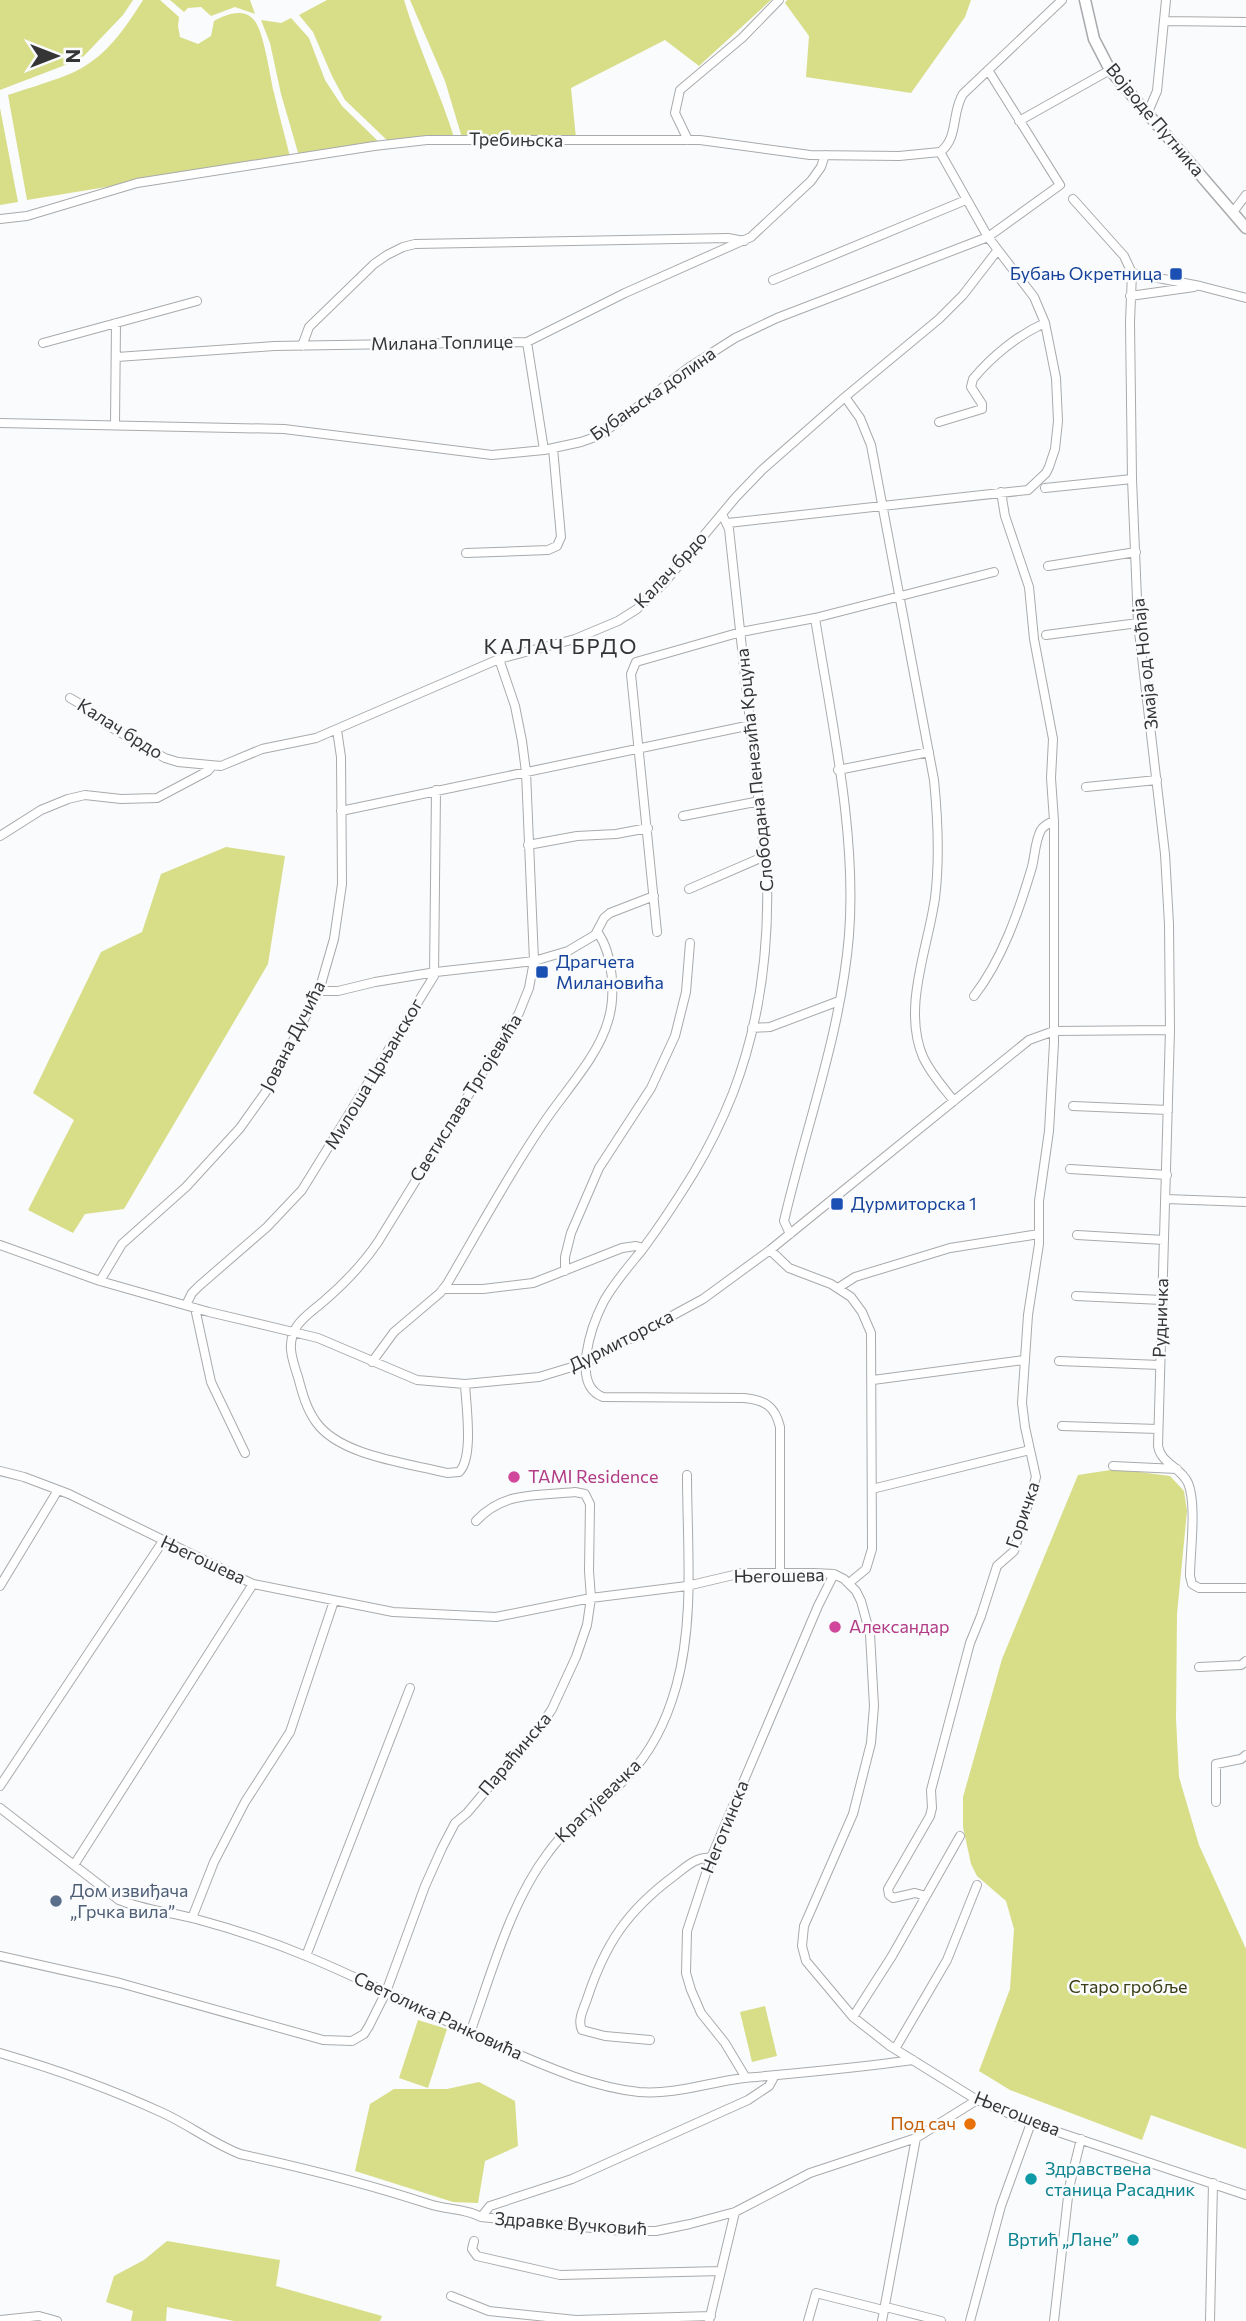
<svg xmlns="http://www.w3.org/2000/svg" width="1246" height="2321" viewBox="0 0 1246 2321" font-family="Commissioner,sans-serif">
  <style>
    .green { fill: #d8dd88 }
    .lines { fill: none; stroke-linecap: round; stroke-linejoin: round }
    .street-casing { stroke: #a8aaac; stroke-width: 10 }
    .secondary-casing { stroke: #a8aaac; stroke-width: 13 }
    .street { stroke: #fff; stroke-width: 8 }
    .secondary { stroke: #fff; stroke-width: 10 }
    .transit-dot { fill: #1a4fb4; stroke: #f9fbfd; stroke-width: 2.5 }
    .hotel-dot { fill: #d1479c; stroke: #f9fbfd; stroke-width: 2.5 }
    .service-dot { fill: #5c6f8a; stroke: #f9fbfd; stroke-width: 2.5 }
    .food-dot { fill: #e8710a; stroke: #f9fbfd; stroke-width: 2.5 }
    .culture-dot { fill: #0f9aa8; stroke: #f9fbfd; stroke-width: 2.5 }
    .labels { text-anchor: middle; stroke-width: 5; stroke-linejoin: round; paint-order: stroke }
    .street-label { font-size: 18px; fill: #353536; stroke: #f9fbfd }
    .transit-label { font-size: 18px; fill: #164399; stroke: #f9fbfd; text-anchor: start }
    .hotel-label { font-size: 18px; fill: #b23c85; stroke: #f9fbfd; text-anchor: start }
    .service-label { font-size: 18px; fill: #4e5e75; stroke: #f9fbfd; text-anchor: start }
    .park-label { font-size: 18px; fill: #3b3d16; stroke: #f9fbfd }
    .food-label { font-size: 18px; fill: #c56008; stroke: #f9fbfd; text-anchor: end }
    .culture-label { font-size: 18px; fill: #0d838f; stroke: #f9fbfd; text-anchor: start }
    .quarter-label { font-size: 21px; letter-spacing: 2px; fill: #353536; stroke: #f9fbfd }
  </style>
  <rect width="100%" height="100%" fill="#f9fbfd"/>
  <!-- green -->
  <path class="green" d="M0 0H133L123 15 81 59 0 90Z
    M143 0H160L179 17 178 26 180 37 198 44 211 36 214 21C225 15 243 7 254 20 264 31 270 77 274 93 279 115 285 136 290 157L27 200 8 95C28 88 69 77 85 66 110 51 128 24 143 0Z
    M170 0H250L255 14 235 7 211 16 201 7 188 8 184 12Z
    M327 0H404C418 47 440 92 455 140L391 144 345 100 332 76 313 32 299 15Z
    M410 0H771L699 66 665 40 571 88 576 138 463 141 445 81Z
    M787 0H971L965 17 911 93 806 77 809 36 785 3Z
    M291 18 309 38 325 80 342 106 382 145 299 156 281 94 270 43 261 20 281 23Z
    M0 108 18 202 0 205Z
    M226 847 285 856 268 964 124 1209 85 1214 73 1233 28 1210 74 1120 33 1093 101 952 142 932 161 874Z
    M1117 1469 1170 1476 1184 1491 1187 1511 1177 1614 1176 1719 1179 1777 1199 1845 1246 1949V2149L1151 2115 1142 2140 1010 2090 979 2071 1010 1989 1014 1929 1006 1901 977 1876 971 1864 963 1827V1797L1002 1659 1078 1475Z
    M765 2006 777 2056 752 2062 740 2012Z
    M418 2020 447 2029 428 2088 399 2078Z
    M479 2082 515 2101 518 2146 485 2161 478 2203 453 2202 355 2171 370 2104 394 2089H447Z
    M167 2241 280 2260 276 2286 382 2316 380 2321H234L167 2307 166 2321H131L133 2311 106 2302 114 2276 144 2260Z"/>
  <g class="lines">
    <!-- street casing -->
    <g class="street-casing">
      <path id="street" d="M1164 21 1246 22
        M1148 112 1157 91 1166 0
        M1019 121 1110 70
        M688 140 675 113 680 90 742 38 779 0
        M1073 199 1124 256 1132 273 1130 322 1132 479 1138 623 1165 854 1169 924 1170 1030 1158 1446C1161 1464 1181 1467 1188 1483 1197 1504 1190 1553 1190 1576L1192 1584 1199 1588H1246
        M1233 212 1246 195
        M0 219 27 216 137 183 374 146 427 140H700L810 155 899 156 940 152C959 138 951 113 963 94L1062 0
        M1132 273 1200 286 1246 298
        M773 280 966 200
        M1130 296 1194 287
        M527 342 544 450
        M43 343 197 301
        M302 346 309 327 374 264 387 255 403 247 415 244 728 238 744 241
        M117 357 274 346 527 342 625 293 751 237 811 181 821 167 825 155
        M845 397 860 418 871 445 934 780C938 820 940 858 935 898 928 948 902 1008 923 1057 931 1074 943 1087 954 1101
        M939 422 982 409V404L971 387 973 379C992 356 1018 335 1045 323
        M0 423 284 429 492 455 544 450 581 442 598 436 614 425 688 368 735 338 777 318 988 237 1060 185 988 70
        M115 424 116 323
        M1045 488 1132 479
        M722 514 729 529 767 878C769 950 759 1025 733 1093 722 1121 708 1149 693 1174 677 1200 660 1226 642 1250 629 1266 614 1283 604 1301 592 1324 570 1385 603 1397L744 1398C765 1400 775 1406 780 1427V1572
        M728 523 1028 490 1046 473 1049 467 1055 449 1058 421 1056 378 1045 323 1034 297 988 237 940 152
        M466 553 548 550 557 546 561 537 553 448
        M1048 566 1136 552
        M1046 635 1138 623
        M70 698 87 708 107 725 165 758 178 762 221 766 262 749 316 738 499 659 575 639 618 621 637 609 664 583 736 497 762 470 845 397 939 319 963 295 997 251
        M838 770 929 752
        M1086 787 1157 780
        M341 811 751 725
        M683 816 760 801
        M0 836 41 810 68 799 85 795 121 799 157 798 208 771 212 766
        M528 845 577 836 616 834 648 828
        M689 889 765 856
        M657 932 631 674 636 662 741 632 815 618 994 572
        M319 991H338L375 982 436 972 534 961 568 951 595 935 604 918 610 913 654 896
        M974 996C1002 960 1019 911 1032 867 1035 855 1035 841 1041 830 1044 825 1049 823 1054 821
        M752 1028 770 1027 839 1001
        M1073 1106 1168 1110
        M1070 1169 1167 1175
        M1166 1199 1246 1202
        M790 1234 784 1221C806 1126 841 1033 849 935 857 834 831 719 815 618
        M1077 1235 1164 1240
        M0 1245 100 1281 209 1312 318 1338 417 1380 465 1384 539 1377 585 1363 703 1299 770 1250 1029 1040 1054 1031 1170 1030
        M770 1250 789 1268 831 1284 851 1297 862 1312 871 1333 872 1549 866 1569 849 1583
        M565 1271V1257L571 1233 599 1168 651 1088 675 1036 686 992 690 943
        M100 1281 122 1244 186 1187 240 1128 267 1090 319 991 334 939 342 884 341 757 337 730
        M838 1288 855 1277 950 1248 1039 1234
        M443 1289H483L533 1283 622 1248 636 1246 643 1248
        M1076 1296 1162 1300
        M186 1305 192 1293 199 1286 267 1227 302 1190 434 976 436 790
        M195 1308 211 1382 245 1453
        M1059 1361 1160 1365
        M372 1362 394 1332 440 1293 447 1284C479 1230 508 1175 543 1124 564 1092 598 1057 608 1021 616 996 613 954 598 933
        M873 1380 1024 1360
        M465 1384C466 1405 474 1458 459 1472L447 1473C408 1463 340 1456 316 1422 306 1408 302 1392 298 1377 292 1359 286 1343 297 1326 304 1316 315 1309 324 1301 345 1283 363 1264 378 1242L519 1013 529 988 534 961 526 772 522 741 515 706 499 659
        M1062 1426 1158 1429
        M1113 1466 1177 1469
        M0 1471 24 1477 69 1494 253 1584 393 1612 496 1617 591 1598 687 1586 742 1573H814L834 1574 844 1579 856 1591 861 1601 870 1634 874 1706 871 1743 853 1814 804 1926 802 1946 806 1961 853 2017 890 2046 977 2100 1031 2123 1246 2195
        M872 1489 1030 1450
        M0 1586 58 1490
        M1199 1667 1241 1665 1246 1661
        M0 1786 163 1541
        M1216 1802V1764L1241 1759 1246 1755
        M0 1808 119 1900C144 1910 170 1912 196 1919 233 1929 270 1941 306 1956 375 1984 440 2020 508 2050 550 2068 593 2087 639 2092 674 2095 710 2082 744 2078 800 2073 857 2068 913 2060
        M74 1865 253 1584
        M926 1896 915 1893 893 1898 889 1895 888 1889 930 1816 932 1808 931 1790 970 1643 981 1616 997 1566 1014 1551 1036 1477 1025 1427 1022 1403 1028 1315 1039 1244V1201L1049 1131 1054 1043V821L1051 778 1053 739 1034 639 1029 587 1005 516 1001 492
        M192 1918 214 1862 245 1802 290 1732 334 1601
        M0 1956 120 1983 323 2040 352 2041 364 2034 369 2026 386 1992 425 1886 442 1848 455 1823 467 1813 542 1724 552 1709 576 1657 587 1625 591 1598 589 1571 590 1504 585 1494 575 1492C536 1496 504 1491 476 1521
        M306 1956 410 1688
        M853 2017 892 1956 960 1836
        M470 2033C491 1975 510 1903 548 1853 570 1822 603 1803 628 1776 651 1752 667 1719 676 1687 695 1620 687 1544 687 1475
        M650 2040 605 2036 582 2030C577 2020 584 2008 587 1999 605 1944 627 1911 674 1876 685 1868 696 1856 711 1858
        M895 2049 947 1960 977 1885
        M0 2053C55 2069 111 2089 163 2113 189 2125 212 2143 240 2154 305 2168 365 2183 429 2204 446 2210 465 2208 481 2217L623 2231H656L690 2224 735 2212 810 2173 916 2138 977 2100
        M746 2078 725 2043 701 2013 691 1990 686 1973 687 1931 711 1858 818 1606 834 1574
        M481 2217 490 2206 572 2179 748 2100 769 2086 774 2077
        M474 2241 472 2249 477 2256 560 2275 721 2271
        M451 2296 489 2311 576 2320 711 2316
        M890 2308 941 2321
        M0 2320 39 2316 57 2321
        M709 2321 735 2212
        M808 2321 816 2293 883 2310
        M882 2321 916 2138
        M970 2321 1001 2206 1031 2123
        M1054 2321 1069 2188 1081 2139
        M1210 2321 1213 2183"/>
    </g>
    <!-- secondary casing -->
    <g class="secondary-casing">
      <path id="secondary" d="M1085 0 1094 39 1110 70 1246 228"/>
    </g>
    <!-- street -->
    <use href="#street" class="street"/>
    <!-- secondary -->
    <use href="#secondary" class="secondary"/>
  </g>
  <!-- markers -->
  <g class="transit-dot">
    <rect x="1169" y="267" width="14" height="14" rx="3.5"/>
    <rect x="535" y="965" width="14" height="14" rx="3.5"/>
    <rect x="830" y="1197" width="14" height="14" rx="3.5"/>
  </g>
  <g class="hotel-dot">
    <circle cx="514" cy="1477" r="7"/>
    <circle cx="835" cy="1627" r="7"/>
  </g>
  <circle class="service-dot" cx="56" cy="1901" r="7"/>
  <circle class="food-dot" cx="970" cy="2124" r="7"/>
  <g class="culture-dot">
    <circle cx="1031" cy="2179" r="7"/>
    <circle cx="1133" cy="2240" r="7"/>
  </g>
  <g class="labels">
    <!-- street labels -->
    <g class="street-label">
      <text transform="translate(1155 120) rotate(50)" y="6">Војводе Путника</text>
      <text transform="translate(516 140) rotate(1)" y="6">Требињска</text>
      <text transform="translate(442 343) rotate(-1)" y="6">Милана Топлице</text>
      <text transform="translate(653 394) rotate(-35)" y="6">Бубањска долина</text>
      <text transform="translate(671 570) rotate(-47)" y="6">Калач брдо</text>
      <text transform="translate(1145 664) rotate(-96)" y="6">Змаја од Ноћаја</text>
      <text transform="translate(120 729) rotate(32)" y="6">Калач брдо</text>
      <text transform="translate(755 770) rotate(-96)" y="6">Слободана Пенезића Крцуна</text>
      <text transform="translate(293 1036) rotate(-63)" y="6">Јована Дучића</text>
      <text transform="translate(374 1074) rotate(-59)" y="6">Милоша Црњанског</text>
      <text transform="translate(466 1098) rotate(-58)" y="6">Светислава Тргојевића</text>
      <text transform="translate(1161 1318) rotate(-88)" y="6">Рудничка</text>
      <text transform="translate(621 1341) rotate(-27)" y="6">Дурмиторска</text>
      <text transform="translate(1023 1515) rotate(-71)" y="6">Горичка</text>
      <text transform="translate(203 1560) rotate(25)" y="6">Његошева</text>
      <text transform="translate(779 1576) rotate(-1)" y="6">Његошева</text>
      <text transform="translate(515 1754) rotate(-50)" y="6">Параћинска</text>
      <text transform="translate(598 1801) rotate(-44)" y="6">Крагујевачка</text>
      <text transform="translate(725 1827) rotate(-68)" y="6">Неготинска</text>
      <text transform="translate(438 2016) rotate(25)" y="6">Светолика Ранковића</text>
      <text transform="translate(1017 2114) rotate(22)" y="6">Његошева</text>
      <text transform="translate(571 2224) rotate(4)" y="6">Здравке Вучковић</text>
    </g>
    <!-- transit labels -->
    <g class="transit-label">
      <text x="1162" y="280" text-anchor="end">Бубањ Окретница</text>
      <text x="556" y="968">Драгчета<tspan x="556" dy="21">Милановића</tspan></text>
      <text x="851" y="1210">Дурмиторска 1</text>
    </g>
    <!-- hotel labels -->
    <g class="hotel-label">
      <text x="528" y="1483">TAMI Residence</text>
      <text x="849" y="1633">Александар</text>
    </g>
    <!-- service labels -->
    <g class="service-label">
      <text x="70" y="1897">Дом извиђача<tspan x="70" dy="21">„Грчка вила”</tspan></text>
    </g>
    <!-- park labels -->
    <g class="park-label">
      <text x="1128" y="1993">Старо гробље</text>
    </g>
    <!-- food labels -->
    <g class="food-label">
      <text x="956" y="2130">Под сач</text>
    </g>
    <!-- culture labels -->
    <g class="culture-label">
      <text x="1045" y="2175">Здравствена<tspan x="1045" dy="21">станица Расадник</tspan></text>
      <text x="1119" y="2246" text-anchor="end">Вртић „Лане”</text>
    </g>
    <!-- quarter labels -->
    <g class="quarter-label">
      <text x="561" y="654">КАЛАЧ БРДО</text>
    </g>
  </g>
  <!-- north arrow -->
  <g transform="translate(56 56) rotate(90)" stroke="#f9fbfd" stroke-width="5" paint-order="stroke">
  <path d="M0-5L12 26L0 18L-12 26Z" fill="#353536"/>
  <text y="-10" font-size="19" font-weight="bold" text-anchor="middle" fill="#353536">N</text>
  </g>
</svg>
